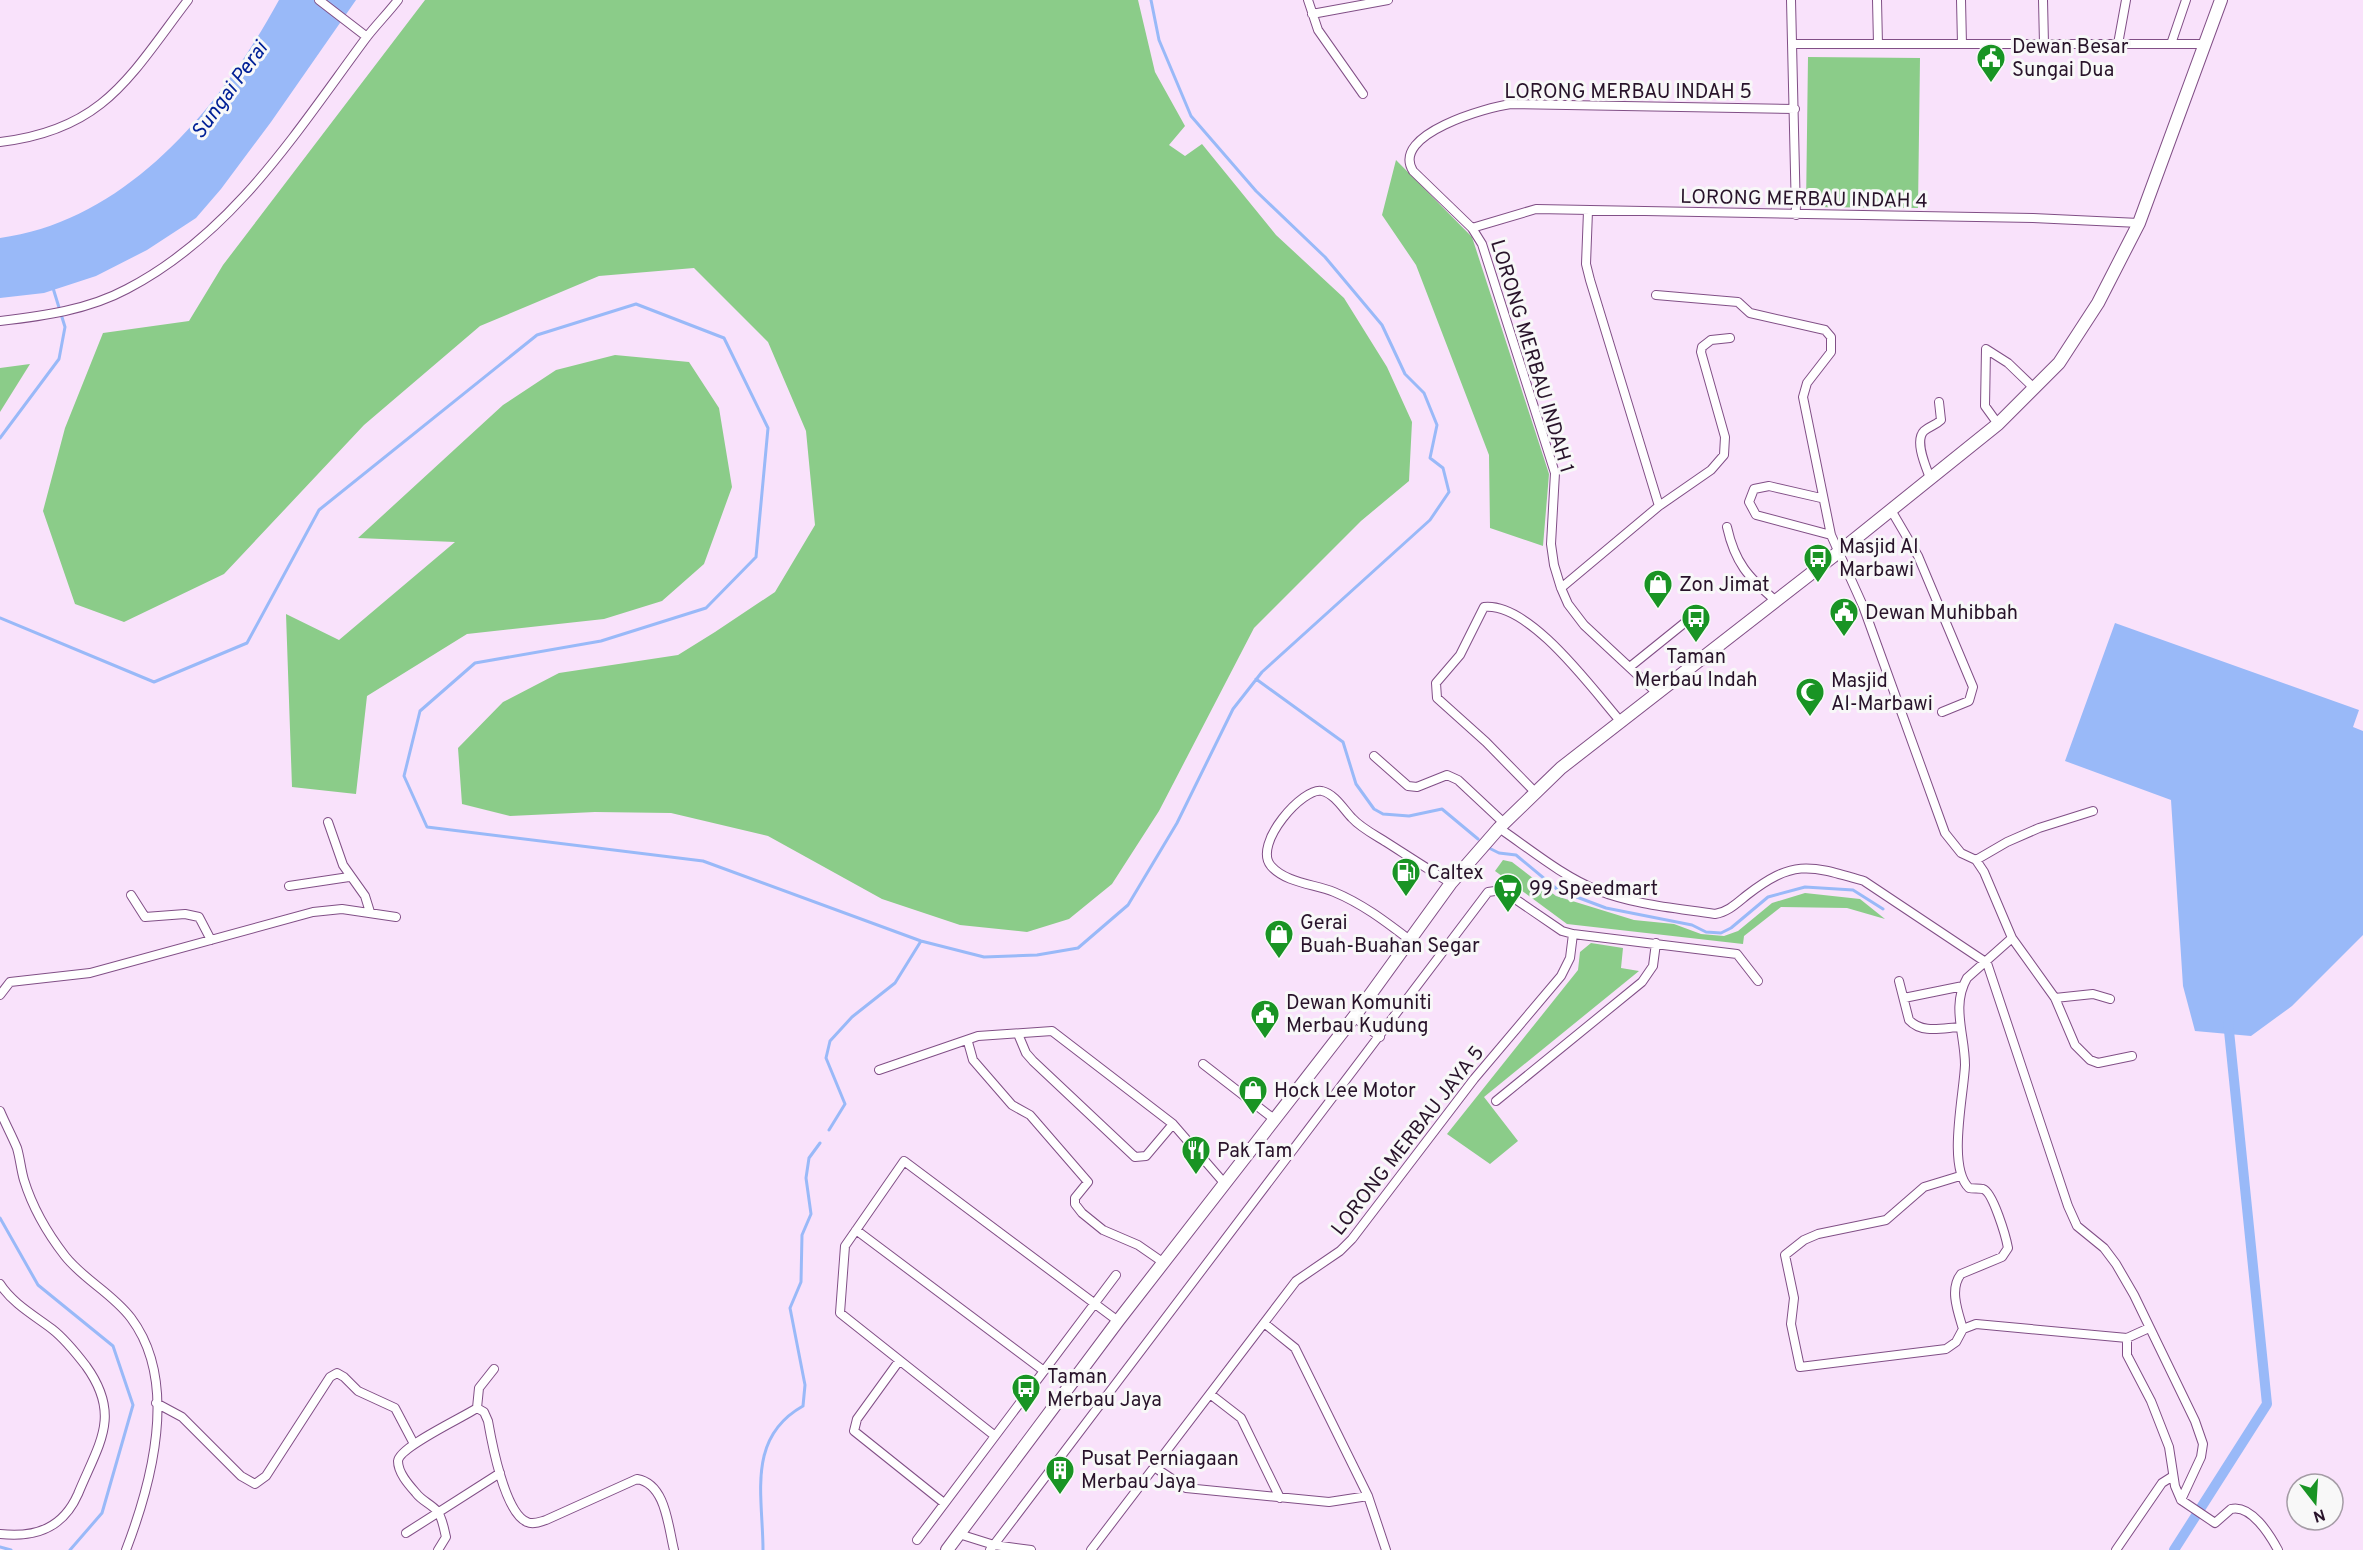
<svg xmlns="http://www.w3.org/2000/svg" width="2363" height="1550" viewBox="0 0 2363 1550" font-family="Overpass,sans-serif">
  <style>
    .green { fill: #8bcc89 }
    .water { fill: #99b9f8 }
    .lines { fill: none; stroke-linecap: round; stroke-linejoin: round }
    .stream { stroke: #99b9f8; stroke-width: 3 }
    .canal { stroke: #99b9f8; stroke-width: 10 }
    .street-casing { stroke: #814f86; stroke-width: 10 }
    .secondary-casing { stroke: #814f86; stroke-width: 14 }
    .street { stroke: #fff; stroke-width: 8 }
    .secondary { stroke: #fff; stroke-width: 12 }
    .labels { text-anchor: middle; stroke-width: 6; stroke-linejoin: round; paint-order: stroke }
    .poi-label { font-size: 20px; fill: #28132a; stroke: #f8f8f8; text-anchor: start }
    .street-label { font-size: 20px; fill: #28132a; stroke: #f8f8f8 }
    .water-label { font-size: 21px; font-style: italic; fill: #002096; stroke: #f8f8f8 }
  </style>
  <rect width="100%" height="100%" fill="#f9e2fb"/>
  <!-- green -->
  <path class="green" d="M425 0H1138L1155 72 1185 126 1169 145 1185 156 1202 144 1276 235 1344 298 1387 367 1412 422 1409 481 1361 521 1254 628 1159 811 1112 884 1069 919 1027 932 960 925 882 899 768 836 671 813 595 812 510 816 462 804 458 748 503 702 559 673 678 655 715 632 775 592 815 525 806 431 768 342 694 268 599 276 480 326 364 425 224 574 124 622 75 604 43 511 65 428 103 333 189 321 223 265Z
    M1808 57 1920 58 1918 208 1806 207Z
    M1396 160 1472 237 1549 474 1543 546 1490 528 1489 455 1416 265 1382 215Z
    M615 355 689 362 719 408 732 487 704 564 662 601 604 619 467 634 367 696 356 794 292 787 286 614 339 640 455 542 358 538 503 405 556 370Z
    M30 364 0 412V368Z
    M1503 860 1512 862 1556 896 1634 920 1674 924 1701 934 1724 936 1738 931 1772 903 1805 893 1860 899 1885 919 1847 908 1781 907 1744 936 1743 944 1567 924 1495 871Z
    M1591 943 1623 948 1621 968 1639 971 1484 1097 1518 1141 1490 1164 1447 1134 1578 970 1580 952Z"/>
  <!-- water -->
  <path class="water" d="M279 0H356L271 122 221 189 196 218 147 250 96 276 44 293 0 298V238C128 221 221 106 279 0Z
    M2115 623 2359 710 2353 727 2363 731V935L2292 1006 2251 1036 2195 1031 2183 986 2171 800 2065 761Z"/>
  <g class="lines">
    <!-- stream -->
    <path class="stream" d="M0 438 59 359 65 327 53 288
      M0 618 154 682 247 643 319 510 537 335 636 304 724 338 768 428 756 557 706 608 601 641 475 663 420 711 404 776 427 827 703 861 921 941 984 957 1037 955 1078 948 1128 905 1177 823 1233 709 1262 672 1430 520 1449 492 1443 468 1430 458 1437 425 1424 393 1405 374 1382 325 1325 257 1256 191 1191 116 1159 40 1151 0
      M1256 679 1343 742 1356 784 1374 809 1383 814 1409 816 1442 809 1478 839
      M1489 848 1499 853 1516 855 1558 890 1606 908 1692 925 1706 932 1721 933 1731 928 1768 897 1805 887 1853 890 1883 909
      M829 1130 845 1104 826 1058 830 1041 852 1017 895 983 921 941
      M0 1218 38 1285 113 1346 133 1405 102 1513 70 1550
      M0 1547 11 1550
      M763 1550C763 1496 746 1438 803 1406L805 1385 790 1308 801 1282 802 1235 811 1214 806 1178 809 1158 820 1143"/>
    <!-- canal -->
    <path class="canal" d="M2174 1550 2267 1404 2228 1021"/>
    <!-- street casing -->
    <g class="street-casing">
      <path id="street" d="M319 0 367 37
        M1308 0 1318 30 1363 94
        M1791 0 1796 215
        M1877 0 1878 44
        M1961 0 1962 44
        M2043 0 2044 44
        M1312 14 1388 0
        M1793 44H2205
        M2118 44 2126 0
        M2171 44 2186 0
        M0 142C104 130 130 76 188 0
        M1588 211 1586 264 1590 280 1659 506
        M1472 228 1536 209 2033 218 2139 223
        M1656 295 1738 302 1750 313 1825 330 1831 337V352L1807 383 1803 397 1831 535 1863 606 1945 833 1961 853 1976 860 1984 872 2012 938 2055 998 2075 1045 2090 1060 2098 1063 2132 1056
        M0 321C43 316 88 310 127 289 233 234 297 131 366 38 376 25 388 13 398 0
        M1998 424 1985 406 1986 349 2008 363 2035 389
        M1930 478C1926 467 1914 441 1924 431 1930 426 1936 425 1941 420L1939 402
        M1821 498 1769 486 1754 489 1749 502 1756 515 1831 535
        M1891 510 1918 556 1973 687 1969 701 1942 712
        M1727 527C1735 563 1748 577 1776 601
        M1561 588 1659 506 1711 470 1724 455 1725 437 1701 352 1702 347 1711 340 1730 338
        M1631 666 1698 612
        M1657 693 1584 625 1568 604 1561 588 1554 565 1551 544 1555 473 1482 244 1472 228 1413 171C1390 134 1488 107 1511 104L1795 109
        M1374 756 1408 786 1417 787 1447 775 1458 780 1504 823
        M1535 792 1486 742 1437 698 1436 683 1460 655 1484 607C1530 602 1593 690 1621 722
        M328 822 343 865 365 896 370 912
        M1499 828C1530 849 1562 876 1597 890 1635 905 1676 908 1715 914 1728 912 1737 903 1747 895 1794 859 1809 865 1864 881L1987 963 2068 1206 2077 1226 2104 1248 2116 1264 2134 1295 2195 1421 2203 1444 2201 1457 2181 1500
        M1976 860 2007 842 2039 828 2093 811
        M289 886 349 877
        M131 895 145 917 185 914 199 917 211 940
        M1411 941C1386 922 1363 904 1334 892 1314 884 1286 883 1271 866 1252 844 1304 786 1322 791 1335 794 1344 810 1352 818 1361 828 1375 835 1386 842 1408 856 1429 870 1451 883
        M1899 981 1909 1020C1922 1034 1942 1028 1960 1027
        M0 995 10 982 90 973 313 912 342 909 396 917
        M1904 998 1963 986
        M2055 998 2093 994 2110 999
        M1354 1017 1380 1037
        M1018 1034 1026 1053 1033 1061 1135 1157 1146 1156 1173 1124
        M968 1042 973 1060 1012 1105 1030 1115 1088 1182 1075 1198V1204L1082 1213 1103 1230 1138 1245 1164 1263
        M1203 1064 1274 1119
        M879 1070 978 1036 1052 1031 1173 1124 1225 1184
        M1496 1101 1642 982 1653 966 1656 943
        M0 1111C5 1123 12 1136 17 1148 20 1158 21 1170 24 1180 32 1206 48 1234 65 1256 84 1280 112 1293 131 1318 179 1382 152 1482 126 1550
        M1960 1176 1924 1187 1886 1220 1818 1234 1804 1240 1785 1255 1794 1298 1791 1324 1800 1367 1946 1349 1956 1342 1963 1329 1976 1324 2127 1338 2149 1328
        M856 1230 1044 1371
        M0 1284C12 1303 35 1316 52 1329 65 1339 76 1353 86 1366 122 1416 99 1443 78 1494 63 1528 36 1538 0 1534
        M1264 1323 1295 1348 1368 1496 1386 1550
        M1963 1329C1958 1312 1949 1289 1961 1274L2002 1257 2008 1248C2006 1237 1993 1192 1983 1189 1979 1188 1973 1189 1969 1188 1947 1167 1964 1094 1965 1065 1965 1035 1951 1006 1967 978L2012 938
        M2127 1338V1355L2151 1401 2169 1447 2175 1486 2181 1500 2215 1523 2231 1509C2251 1504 2270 1535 2278 1550
        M899 1361 857 1419 854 1431 944 1503
        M1210 1394 1241 1418 1280 1498
        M156 1403 182 1417 241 1476 255 1484 266 1476 330 1377 337 1373 344 1377 358 1391 395 1408 414 1444
        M477 1408 484 1412 488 1421C492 1444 505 1513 527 1522 533 1525 539 1522 546 1520L637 1479C666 1484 668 1526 674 1550
        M477 1408 479 1388 494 1369
        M995 1436 840 1313 845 1246 904 1161 1118 1321
        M1154 1467 1186 1488 1329 1502 1368 1496
        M406 1533 500 1473
        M959 1534 994 1545 1031 1550
        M917 1540 1116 1275
        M438 1550 446 1537C444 1529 442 1516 437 1511 431 1504 422 1501 416 1493 409 1485 398 1473 398 1461 399 1447 462 1418 477 1408
        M990 1550 1488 892 1502 890 1562 931 1573 934 1737 954 1758 981
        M1091 1550 1296 1281 1340 1251 1352 1239 1474 1079 1561 976 1570 958 1573 934
        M2116 1550 2162 1483 2173 1476"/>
    </g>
    <!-- secondary casing -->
    <g class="secondary-casing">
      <path id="secondary" d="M947 1550 1118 1321 1354 1017 1451 883 1499 828 1561 768 1840 551 1998 424 2059 363 2098 303 2139 223 2221 0"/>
    </g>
    <!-- street -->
    <use href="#street" class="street"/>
    <!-- secondary -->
    <use href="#secondary" class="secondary"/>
  </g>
  <!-- icons -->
  <defs>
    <g id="civic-pin" transform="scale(1.5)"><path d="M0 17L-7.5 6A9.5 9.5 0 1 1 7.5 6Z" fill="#199424" stroke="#f8f8f8"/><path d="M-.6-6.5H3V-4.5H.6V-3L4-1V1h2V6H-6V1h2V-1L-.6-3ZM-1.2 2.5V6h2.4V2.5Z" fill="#fff"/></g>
    <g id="bus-pin" transform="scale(1.5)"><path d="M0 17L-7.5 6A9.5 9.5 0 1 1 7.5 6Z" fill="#199424" stroke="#f8f8f8"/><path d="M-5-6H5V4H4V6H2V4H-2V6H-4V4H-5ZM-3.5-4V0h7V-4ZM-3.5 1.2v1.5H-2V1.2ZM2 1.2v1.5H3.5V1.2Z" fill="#fff"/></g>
    <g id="shop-pin" transform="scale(1.5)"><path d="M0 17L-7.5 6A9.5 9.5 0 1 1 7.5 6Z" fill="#199424" stroke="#f8f8f8"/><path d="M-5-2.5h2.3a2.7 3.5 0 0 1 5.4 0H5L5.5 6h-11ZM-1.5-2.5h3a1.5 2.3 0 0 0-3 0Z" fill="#fff"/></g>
    <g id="mosque-pin" transform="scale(1.5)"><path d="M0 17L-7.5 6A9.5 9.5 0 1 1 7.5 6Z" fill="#199424" stroke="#f8f8f8"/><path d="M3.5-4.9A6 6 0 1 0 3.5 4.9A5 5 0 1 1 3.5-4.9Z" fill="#fff"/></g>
    <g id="fuel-pin" transform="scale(1.5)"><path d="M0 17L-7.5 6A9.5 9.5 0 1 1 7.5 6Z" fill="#199424" stroke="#f8f8f8"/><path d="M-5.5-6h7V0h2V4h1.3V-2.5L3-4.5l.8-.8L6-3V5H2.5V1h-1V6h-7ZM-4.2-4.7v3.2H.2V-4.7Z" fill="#fff"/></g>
    <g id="supermarket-pin" transform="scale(1.5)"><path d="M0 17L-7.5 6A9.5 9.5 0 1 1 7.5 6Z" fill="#199424" stroke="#f8f8f8"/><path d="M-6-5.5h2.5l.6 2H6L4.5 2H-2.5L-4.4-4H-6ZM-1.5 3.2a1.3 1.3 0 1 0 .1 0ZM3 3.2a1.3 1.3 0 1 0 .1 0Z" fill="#fff"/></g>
    <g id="restaurant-pin" transform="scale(1.5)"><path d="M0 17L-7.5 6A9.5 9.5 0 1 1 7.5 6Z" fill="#199424" stroke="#f8f8f8"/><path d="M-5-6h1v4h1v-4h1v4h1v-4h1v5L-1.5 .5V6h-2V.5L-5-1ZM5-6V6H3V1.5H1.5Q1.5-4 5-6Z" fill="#fff"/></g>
    <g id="building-pin" transform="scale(1.5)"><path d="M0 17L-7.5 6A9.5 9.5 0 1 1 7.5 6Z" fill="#199424" stroke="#f8f8f8"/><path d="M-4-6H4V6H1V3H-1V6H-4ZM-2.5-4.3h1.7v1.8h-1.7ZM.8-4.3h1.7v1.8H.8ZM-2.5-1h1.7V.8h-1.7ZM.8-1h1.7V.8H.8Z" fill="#fff"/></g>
  </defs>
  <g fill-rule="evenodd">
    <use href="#civic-pin" x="1991" y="58"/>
    <use href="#bus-pin" x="1818" y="558"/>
    <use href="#shop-pin" x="1658" y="584"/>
    <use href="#civic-pin" x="1844" y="612"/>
    <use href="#bus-pin" x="1696" y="618"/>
    <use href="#mosque-pin" x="1810" y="692"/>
    <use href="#fuel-pin" x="1406" y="872"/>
    <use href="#supermarket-pin" x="1508" y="888"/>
    <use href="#shop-pin" x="1279" y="934"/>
    <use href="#civic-pin" x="1265" y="1014"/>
    <use href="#shop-pin" x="1253" y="1090"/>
    <use href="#restaurant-pin" x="1196" y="1150"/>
    <use href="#bus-pin" x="1026" y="1388"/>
    <use href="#building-pin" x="1060" y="1470"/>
  </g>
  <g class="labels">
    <!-- poi labels -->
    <g class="poi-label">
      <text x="2012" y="53">Dewan Besar<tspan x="2012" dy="23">Sungai Dua</tspan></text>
      <text x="1839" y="553">Masjid Al<tspan x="1839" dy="23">Marbawi</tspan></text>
      <text x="1679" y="591">Zon Jimat</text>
      <text x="1865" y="619">Dewan Muhibbah</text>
      <text x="1696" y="663" text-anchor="middle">Taman<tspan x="1696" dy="23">Merbau Indah</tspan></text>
      <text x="1831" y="687">Masjid<tspan x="1831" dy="23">Al-Marbawi</tspan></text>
      <text x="1427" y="879">Caltex</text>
      <text x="1529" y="895">99 Speedmart</text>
      <text x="1300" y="929">Gerai<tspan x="1300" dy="23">Buah-Buahan Segar</tspan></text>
      <text x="1286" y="1009">Dewan Komuniti<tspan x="1286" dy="23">Merbau Kudung</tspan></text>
      <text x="1274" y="1097">Hock Lee Motor</text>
      <text x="1217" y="1157">Pak Tam</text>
      <text x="1047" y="1383">Taman<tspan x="1047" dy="23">Merbau Jaya</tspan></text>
      <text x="1081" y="1465">Pusat Perniagaan<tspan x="1081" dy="23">Merbau Jaya</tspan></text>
    </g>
    <!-- street labels -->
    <g class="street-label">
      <text x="1628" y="98">LORONG MERBAU INDAH 5</text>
      <text transform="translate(1804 198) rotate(1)" y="7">LORONG MERBAU INDAH 4</text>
      <text transform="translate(1533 356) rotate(73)" y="7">LORONG MERBAU INDAH 1</text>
      <text transform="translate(1407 1140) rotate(-52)" y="7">LORONG MERBAU JAYA 5</text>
    </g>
    <!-- water labels -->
    <g class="water-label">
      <text transform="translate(229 90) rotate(-54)" y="7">Sungai Perai</text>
    </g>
  </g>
  <!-- north arrow -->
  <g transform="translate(2315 1502) rotate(163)"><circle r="28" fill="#f8f8f8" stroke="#a59ca6" stroke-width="1.5"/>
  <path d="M0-4.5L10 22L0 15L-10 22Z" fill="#199424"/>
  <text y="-9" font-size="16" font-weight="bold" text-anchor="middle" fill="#28132a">N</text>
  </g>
</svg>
